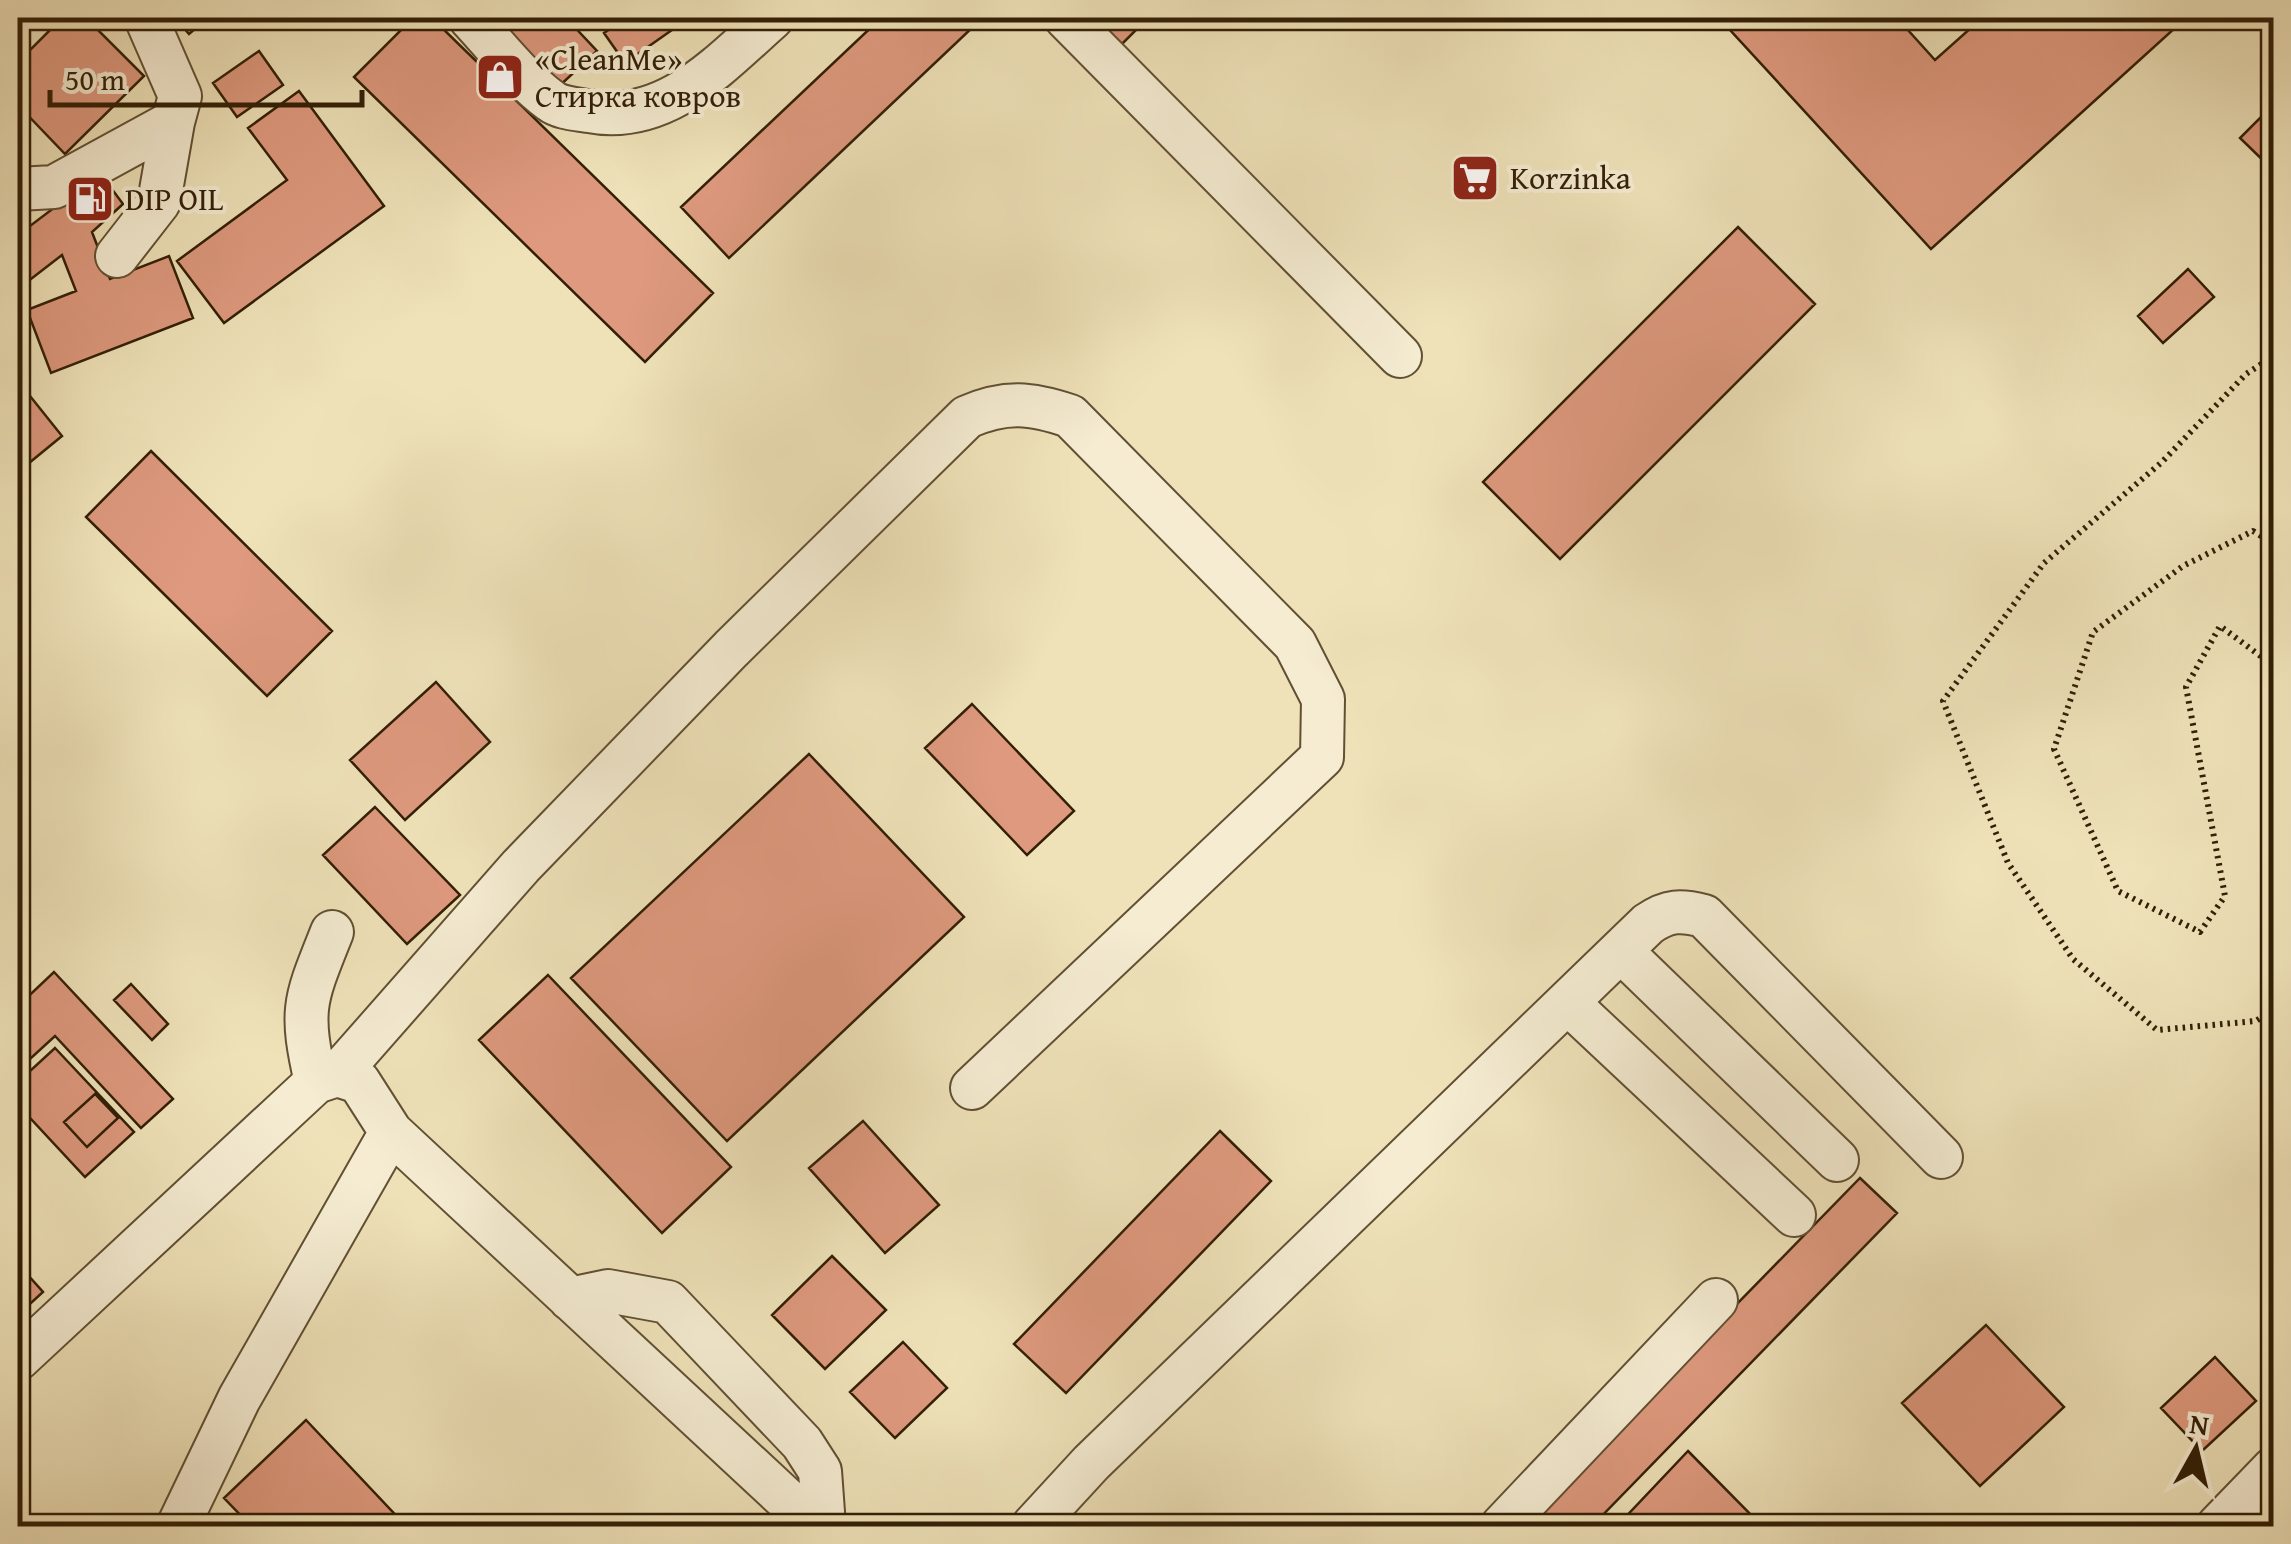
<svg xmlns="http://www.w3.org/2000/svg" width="2291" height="1544" viewBox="0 0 2291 1544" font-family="'Gentium Book Plus',serif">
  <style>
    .building { fill: #de997e; stroke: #321f06; stroke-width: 2.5 }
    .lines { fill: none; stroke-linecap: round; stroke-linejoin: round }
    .minor-casing { stroke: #615033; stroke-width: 46 }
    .path { stroke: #321f06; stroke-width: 6; stroke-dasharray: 2.5 5; stroke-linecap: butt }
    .minor { stroke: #f5ecd2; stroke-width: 42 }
    .labels { text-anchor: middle; stroke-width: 8; stroke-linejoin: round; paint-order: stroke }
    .poi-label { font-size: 32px; fill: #321f06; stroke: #f5ecd2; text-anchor: start }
  </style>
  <rect width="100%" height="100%" fill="#efe2b9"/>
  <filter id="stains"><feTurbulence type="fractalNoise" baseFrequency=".002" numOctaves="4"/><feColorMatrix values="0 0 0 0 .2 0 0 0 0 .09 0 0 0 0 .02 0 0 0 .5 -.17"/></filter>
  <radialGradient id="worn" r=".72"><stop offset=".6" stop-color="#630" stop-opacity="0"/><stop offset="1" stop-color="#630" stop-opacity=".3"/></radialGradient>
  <!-- building -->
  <path class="building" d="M62 18H86L144 76 65 154 18 105V62Z
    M175 18H208L189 34Z
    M413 18H432L713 293 645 362 354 77Z
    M487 18H566L597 51 555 90Z
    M626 18H689L625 63 604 33Z
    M881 18H965L974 26 729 258 681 207Z
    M1087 18H1148L1118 48Z
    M1719 18H1897L1935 60 1982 18H2186L1931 249Z
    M259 51 283 85 237 117 213 83Z
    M299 91 384 206 224 323 177 261 287 180 248 128Z
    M2274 104V171L2240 138Z
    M100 173 123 204 92 232 110 279 169 256 193 318 51 373 27 310 76 291 62 255 18 289V235Z
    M1738 227 1815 304 1560 559 1483 482Z
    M2188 269 2214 297 2163 343 2138 316Z
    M18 381 62 436 18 472Z
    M151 451 332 631 267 696 86 517Z
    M436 682 490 742 405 820 350 760Z
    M972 704 1074 811 1027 855 925 748Z
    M809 754 964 917 727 1141 571 978Z
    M375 807 460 895 407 944 323 855Z
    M54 972 173 1099 141 1128 55 1036 18 1070V1006Z
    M548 975 731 1167 662 1233 479 1040Z
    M131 984 168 1024 152 1040 114 1000Z
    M55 1048 134 1132 85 1177 18 1105V1082Z
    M95 1094 118 1118 87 1147 64 1122Z
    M863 1121 939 1205 885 1253 809 1168Z
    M1220 1131 1271 1181 1066 1393 1014 1344Z
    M1860 1178 1897 1213 1592 1526H1520Z
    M832 1256 886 1310 825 1369 772 1315Z
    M27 1274 43 1292 20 1313 18 1310V1283Z
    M1986 1325 2064 1407 1980 1486 1902 1403Z
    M903 1342 947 1388 895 1438 850 1392Z
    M2215 1357 2256 1401 2202 1451 2161 1408Z
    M306 1420 406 1526H251L224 1498Z
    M1688 1451 1762 1526H1617Z"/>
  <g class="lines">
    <!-- minor casing -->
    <g class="minor-casing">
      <path id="minor" d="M470 18C495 45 521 79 551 101 560 108 576 109 588 111 665 126 719 65 772 18
        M1066 18 1400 356
        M18 189 54 187 173 122 180 96 146 18
        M117 256 159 202 173 122
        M1621 951 1837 1160
        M1568 1003 1794 1215
        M337 1075 521 866 731 649 967 417C1006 400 1031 403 1070 416L1295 644 1323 699 1322 757 972 1088
        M316 1082C299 1008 305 1000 332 932
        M570 1299 608 1291 668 1302 802 1443 820 1471 824 1526
        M18 1359 316 1082 337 1075 359 1082 391 1132 815 1526
        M178 1526 239 1399 391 1132
        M1033 1526 1091 1463 1648 924C1668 910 1681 910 1704 916L1941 1157
        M1502 1526 1716 1300
        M2218 1526 2274 1468"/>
    </g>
    <!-- path -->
    <path class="path" d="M2274 356 2246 374 2162 462 2044 563 1943 701 2008 863 2073 959 2157 1030 2256 1021 2274 1009
      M2274 544 2253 531 2183 566 2093 632 2054 749 2118 891 2200 932 2225 896 2186 687 2220 626 2274 666"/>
    <!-- minor -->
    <use href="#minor" class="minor"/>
  </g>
  <!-- icons -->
  <defs>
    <g id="shop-square" transform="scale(2.5)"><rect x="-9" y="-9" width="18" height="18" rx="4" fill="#8f2418" stroke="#f5ecd2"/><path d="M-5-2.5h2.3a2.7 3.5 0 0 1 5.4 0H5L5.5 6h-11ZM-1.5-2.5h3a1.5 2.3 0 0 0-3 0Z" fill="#fff"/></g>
    <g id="supermarket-square" transform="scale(2.5)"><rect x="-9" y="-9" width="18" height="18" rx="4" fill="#8f2418" stroke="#f5ecd2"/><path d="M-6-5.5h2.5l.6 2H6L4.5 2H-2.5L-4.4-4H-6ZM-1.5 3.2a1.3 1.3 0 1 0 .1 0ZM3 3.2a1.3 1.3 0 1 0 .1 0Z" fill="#fff"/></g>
    <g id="fuel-square" transform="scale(2.5)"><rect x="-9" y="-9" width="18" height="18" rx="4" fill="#8f2418" stroke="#f5ecd2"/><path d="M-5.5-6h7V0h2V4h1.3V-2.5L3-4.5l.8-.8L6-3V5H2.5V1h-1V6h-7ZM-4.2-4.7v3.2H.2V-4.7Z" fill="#fff"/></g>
  </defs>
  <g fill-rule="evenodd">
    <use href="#shop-square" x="500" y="77"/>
    <use href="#supermarket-square" x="1475" y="178"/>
    <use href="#fuel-square" x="90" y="199"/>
  </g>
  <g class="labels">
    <!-- poi labels -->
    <g class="poi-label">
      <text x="535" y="70">«CleanMe»<tspan x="535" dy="37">Стирка ковров</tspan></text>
      <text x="1510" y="189">Korzinka</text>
      <text x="125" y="210">DIP OIL</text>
    </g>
  </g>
  <!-- margin -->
  <rect width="2291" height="1544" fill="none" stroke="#efe2b9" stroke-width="60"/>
  <rect x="20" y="20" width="2251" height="1504" fill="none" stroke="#321f06" stroke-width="5"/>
  <rect x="30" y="30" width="2231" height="1484" fill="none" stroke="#321f06" stroke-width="2.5"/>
  <!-- north arrow -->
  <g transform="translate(2196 1449) rotate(8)" stroke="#f5ecd2" stroke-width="8" paint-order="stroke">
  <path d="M0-8L18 38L0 25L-18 38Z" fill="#321f06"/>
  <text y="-15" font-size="28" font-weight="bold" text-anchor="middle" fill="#321f06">N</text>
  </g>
  <!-- scale -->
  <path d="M50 90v15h312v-15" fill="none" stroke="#321f06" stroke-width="5"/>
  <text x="65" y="90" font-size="30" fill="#321f06" stroke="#f5ecd2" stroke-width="8" paint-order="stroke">50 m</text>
  <rect width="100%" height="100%" filter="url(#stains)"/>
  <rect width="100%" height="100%" fill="url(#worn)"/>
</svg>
